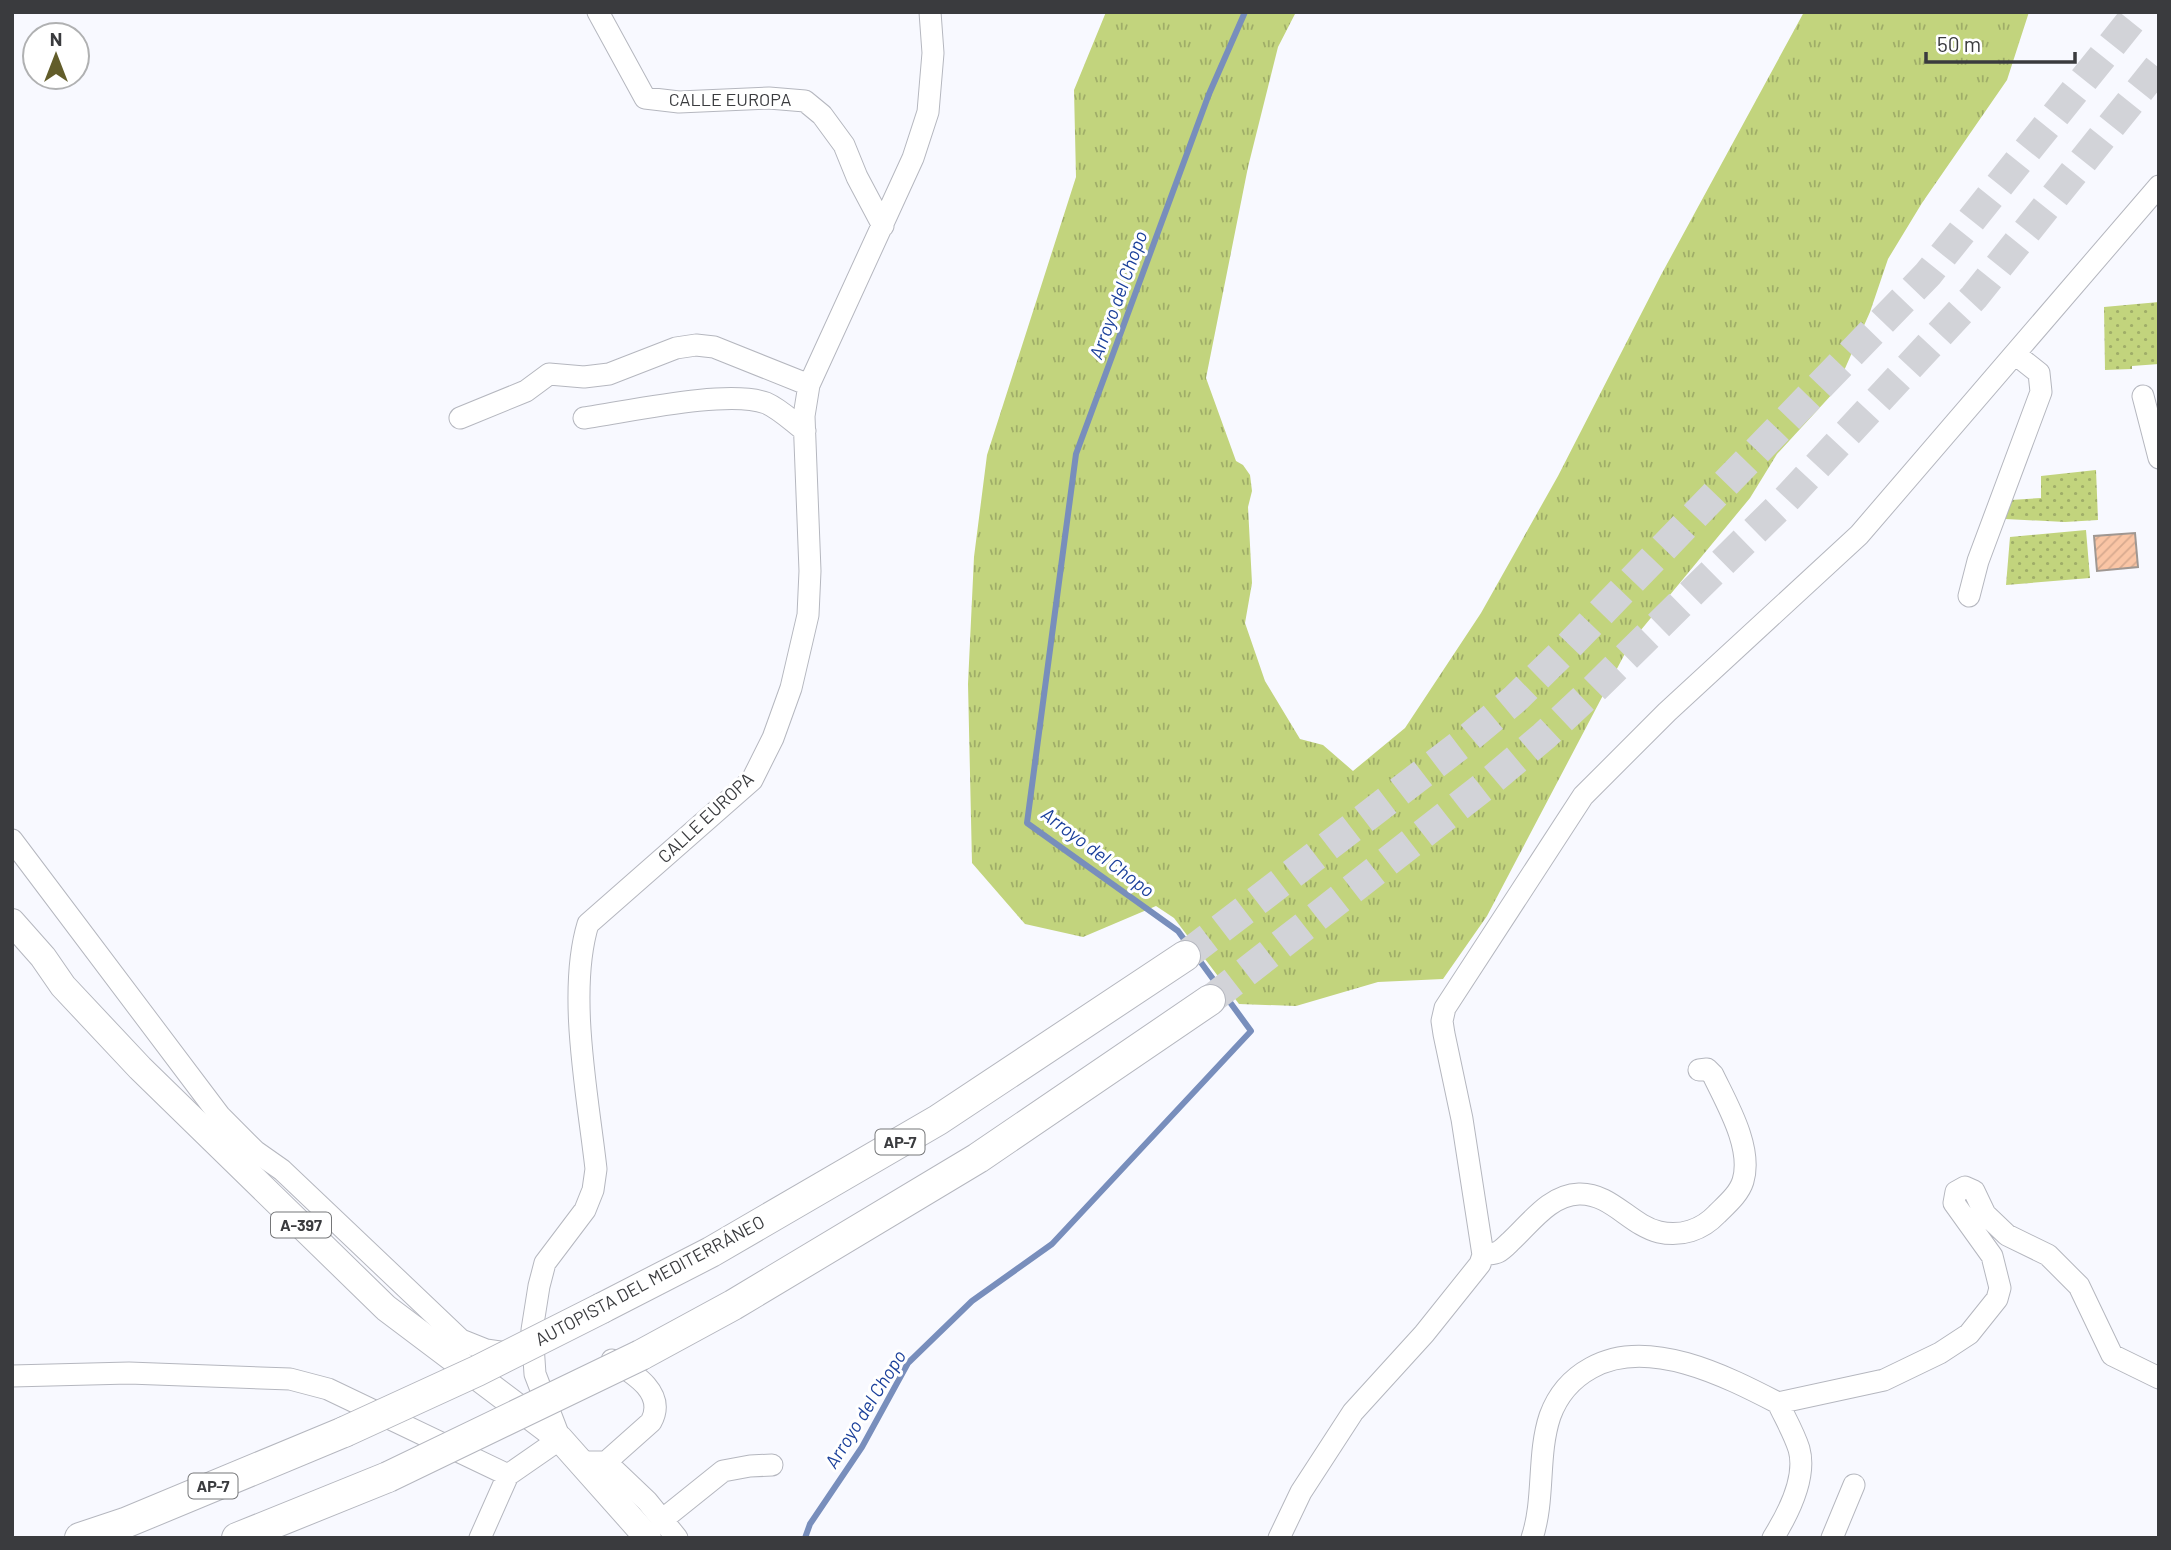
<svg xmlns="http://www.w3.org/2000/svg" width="2171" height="1550" viewBox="0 0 2171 1550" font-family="Barlow,sans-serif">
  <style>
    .grass { fill: url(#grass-tufts) }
    .garden { fill: url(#garden-dots) }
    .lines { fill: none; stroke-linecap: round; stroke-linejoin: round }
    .stream { stroke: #788ebc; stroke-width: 6 }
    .building { fill: url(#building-hatch); stroke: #9f9792; stroke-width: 2 }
    .highway-tunnel { stroke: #d2d3d8; stroke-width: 30; stroke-dasharray: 30 15; stroke-linecap: butt }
    .minor-casing { stroke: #b5b7bf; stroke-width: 23 }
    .major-casing { stroke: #b5b7bf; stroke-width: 28 }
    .highway-casing { stroke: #b5b7bf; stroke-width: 32 }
    .minor { stroke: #fff; stroke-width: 21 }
    .major { stroke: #fff; stroke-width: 26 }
    .highway { stroke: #fff; stroke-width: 30 }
    .highway-bridge-casing { stroke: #b5b7bf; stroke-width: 32; stroke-linecap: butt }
    .highway-bridge { stroke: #fff; stroke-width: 30 }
    .labels { text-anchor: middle; stroke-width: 6; stroke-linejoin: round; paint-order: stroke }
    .shield { fill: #fff; stroke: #757678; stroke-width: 2 }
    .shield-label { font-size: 16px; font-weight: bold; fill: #3a3b3e }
    .street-label { font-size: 18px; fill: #3a3b3e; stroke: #fff }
    .water-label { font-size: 19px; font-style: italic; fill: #1b409b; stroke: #fff }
  </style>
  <defs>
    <pattern id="grass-tufts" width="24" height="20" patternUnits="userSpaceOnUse" patternTransform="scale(1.75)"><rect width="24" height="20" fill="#c2d47d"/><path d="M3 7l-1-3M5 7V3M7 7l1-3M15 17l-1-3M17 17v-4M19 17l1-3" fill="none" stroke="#9fad68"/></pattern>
    <pattern id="garden-dots" width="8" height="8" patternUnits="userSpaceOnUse" patternTransform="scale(1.75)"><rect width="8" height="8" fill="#c2d47d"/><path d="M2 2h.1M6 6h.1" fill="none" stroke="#9fad68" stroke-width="1.8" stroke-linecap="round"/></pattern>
    <pattern id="building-hatch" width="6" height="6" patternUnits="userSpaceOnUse" patternTransform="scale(1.75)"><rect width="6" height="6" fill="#fac5a5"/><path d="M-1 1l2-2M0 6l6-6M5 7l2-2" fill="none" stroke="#d7aa8f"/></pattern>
  </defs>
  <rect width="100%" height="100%" fill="#f8f9ff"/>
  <!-- grass -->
  <path class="grass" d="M1106 12H1296L1278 47 1248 167 1206 378 1236 461 1243 465 1250 475 1252 491 1248 507 1252 583 1245 623 1265 681 1300 739 1323 745 1353 771 1405 728 1481 613 1558 476 1661 275 1804 12H2029L2007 80 1922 203 1888 259 1870 312 1835 391 1777 454 1750 498 1631 642 1487 916 1443 979 1378 982 1296 1006 1239 1004 1174 918 1156 906 1083 937 1025 924 972 863 968 684 974 557 987 455 1076 177 1074 90Z"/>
  <!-- garden -->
  <path class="garden" d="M2159 302V364L2132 366V369L2105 370 2104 307Z
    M2096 470 2098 520 2065 522 2005 519 2011 500 2041 498V476Z
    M2086 530 2090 578 2006 585 2010 537Z"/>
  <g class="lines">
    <!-- stream -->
    <path class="stream" d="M805 1538 810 1524 862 1447 908 1363 972 1301 1052 1244 1251 1031 1178 931 1027 823 1076 454 1209 94 1245 12"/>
  </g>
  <!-- building -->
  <path class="building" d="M2135 533 2138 567 2097 571 2094 536Z"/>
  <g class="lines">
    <!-- highway-tunnel -->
    <path class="highway-tunnel" d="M1185 956 1460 745 1515 699 1561 654 1928 274 2138 12
      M1210 1000 1487 784 1544 736 1593 690 1781 505 1974 297 2159 66"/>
    <!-- minor casing -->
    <g class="minor-casing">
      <path id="minor" d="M598 12 645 98 679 102 769 98 805 101 822 115 844 145 857 177 883 226
        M2143 396 2159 458
        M460 418 526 391 549 374 584 377 609 374 676 348 696 345 714 347 809 385
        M584 418C627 412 727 389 766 403 780 409 793 422 805 431
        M1969 596 1978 561 2041 392 2039 373 2015 354
        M12 840 220 1116 255 1151 282 1170 461 1340 486 1350 515 1354
        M1483 1255C1487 1254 1494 1254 1498 1252 1502 1250 1507 1245 1510 1242 1530 1224 1549 1195 1579 1194 1611 1193 1630 1225 1659 1232 1681 1237 1702 1230 1717 1214 1727 1204 1739 1194 1743 1181 1753 1148 1727 1104 1713 1075L1707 1069 1699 1070
        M12 1376 129 1373 290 1379 328 1389 508 1475
        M580 1462H606L651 1422C667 1393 633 1373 612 1360
        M606 1462 647 1501 677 1538
        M662 1520 723 1471 750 1466 772 1465
        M480 1538 508 1475 560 1439 535 1374 532 1330 539 1286 545 1263 585 1210 593 1190 596 1169C588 1097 567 993 588 924L752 780 773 738 791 688 808 615 810 571 804 416 809 385 913 158 928 112 933 53 930 12
        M1279 1538 1301 1492 1353 1412 1424 1334 1480 1264 1483 1255 1462 1119 1444 1034 1442 1021 1445 1008 1583 796 1667 712 1859 535 2159 186
        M1532 1538C1545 1499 1537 1455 1550 1416 1558 1394 1571 1379 1591 1368 1647 1336 1726 1376 1778 1403L1884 1380 1940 1353 1969 1334 1997 1299 2000 1288 1992 1256 1954 1203 1956 1192 1965 1187 1974 1191 1985 1214 2007 1235 2048 1255 2079 1286 2112 1355 2159 1378
        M1773 1538C1788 1514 1807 1478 1799 1449 1794 1433 1785 1418 1778 1403
        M1832 1538 1854 1485"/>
    </g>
    <!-- major casing -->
    <g class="major-casing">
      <path id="major" d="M12 922 43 957 63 986 140 1068 386 1308 560 1439 648 1538"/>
    </g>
    <!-- highway casing -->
    <g class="highway-casing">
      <path id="highway" d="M602 1308 711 1252 938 1120 1185 956
        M641 1355 733 1305 978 1158 1210 1000
        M80 1538 125 1523 344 1432
        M237 1538 388 1477"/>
    </g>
    <!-- minor -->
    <use href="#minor" class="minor"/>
    <!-- major -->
    <use href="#major" class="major"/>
    <!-- highway -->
    <use href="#highway" class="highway"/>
    <!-- highway-bridge casing -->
    <g class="highway-bridge-casing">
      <path id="highway-bridge" d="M344 1432 477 1371 602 1308
        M388 1477 641 1355"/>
    </g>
    <!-- highway-bridge -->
    <use href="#highway-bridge" class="highway-bridge"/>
  </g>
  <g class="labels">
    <!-- shield labels -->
    <g class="shield">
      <rect x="875.5" y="1129.5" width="49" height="25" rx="5"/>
      <rect x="271" y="1212.5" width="60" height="25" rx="5"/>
      <rect x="188.5" y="1473.5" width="49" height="25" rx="5"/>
    </g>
    <g class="shield-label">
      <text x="900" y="1148">AP-7</text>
      <text x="301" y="1231">A-397</text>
      <text x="213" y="1492">AP-7</text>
    </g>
    <!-- street labels -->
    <g class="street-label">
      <text x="730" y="106">CALLE EUROPA</text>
      <text transform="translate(706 818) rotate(-43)" y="6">CALLE EUROPA</text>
      <text transform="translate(650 1281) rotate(-28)" y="6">AUTOPISTA DEL MEDITERRÁNEO</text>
    </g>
    <!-- water labels -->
    <g class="water-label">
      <text transform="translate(1118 295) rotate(-70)" y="7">Arroyo del Chopo</text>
      <text transform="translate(1098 852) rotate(37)" y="7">Arroyo del Chopo</text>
      <text transform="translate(865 1409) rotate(-58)" y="7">Arroyo del Chopo</text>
    </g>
  </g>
  <!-- border -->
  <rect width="2171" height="1550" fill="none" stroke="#3a3b3e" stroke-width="28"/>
  <!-- north arrow -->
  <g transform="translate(56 56)"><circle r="33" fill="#ffffff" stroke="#b0b1b2" stroke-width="2"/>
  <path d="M0-5L12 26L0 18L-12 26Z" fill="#625d2a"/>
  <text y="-10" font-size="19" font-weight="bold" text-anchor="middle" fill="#3a3b3e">N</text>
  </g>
  <!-- scale -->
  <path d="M1926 52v10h149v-10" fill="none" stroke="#3a3b3e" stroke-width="3.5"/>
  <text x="1937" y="52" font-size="21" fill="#3a3b3e" stroke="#ffffff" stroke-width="5" paint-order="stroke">50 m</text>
</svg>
